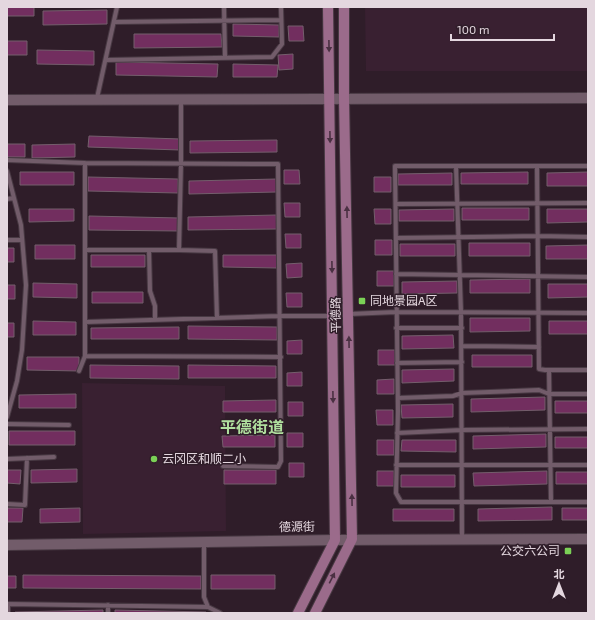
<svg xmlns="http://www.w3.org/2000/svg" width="595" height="620" viewBox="0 0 595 620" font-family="'Exo 2','Noto Sans SC',sans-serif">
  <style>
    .built { fill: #392031 }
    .building { fill: #722e5f; stroke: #745e6c }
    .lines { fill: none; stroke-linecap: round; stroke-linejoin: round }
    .service-casing { stroke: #483943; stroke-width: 6 }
    .tertiary-casing { stroke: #483943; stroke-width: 12 }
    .secondary-casing { stroke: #483943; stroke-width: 12 }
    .service { stroke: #725c6a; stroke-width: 4 }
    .tertiary { stroke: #725c6a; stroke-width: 10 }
    .secondary { stroke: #9b6b8b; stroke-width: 10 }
    .oneway { fill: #4a3042 }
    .poi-dot { fill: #7bd156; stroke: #2f1d29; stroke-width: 1.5 }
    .labels { text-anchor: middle; stroke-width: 3; stroke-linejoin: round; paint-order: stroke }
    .poi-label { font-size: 12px; fill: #e4d7df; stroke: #2f1d29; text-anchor: start }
    .street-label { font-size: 12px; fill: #e4d7df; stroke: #2f1d29 }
    .district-label { font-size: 16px; font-weight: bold; fill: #b0df9e; stroke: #2f1d29 }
  </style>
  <rect width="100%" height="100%" fill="#2f1d29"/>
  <!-- built -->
  <path class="built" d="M365 7H588V71H366Z
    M82 383 225 386 226 531 83 534Z"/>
  <!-- building -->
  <path class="building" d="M7 7H34V16H7Z
    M107 10V24L43 25V11Z
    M233 24 279 25V37L233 36Z
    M288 26H303L304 41H289Z
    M134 34H221L222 47 134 48Z
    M7 41H27V55H7Z
    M37 50 94 51V65L37 64Z
    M293 54V69L279 70 278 55Z
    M116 62 218 64 217 77 116 75Z
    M233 64 278 65 277 77H233Z
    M89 136 181 139 180 150 88 147Z
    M277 140V152L190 153V141Z
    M7 144H25V157H7Z
    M75 144V157L32 158V145Z
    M284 170H299L300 184H284Z
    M20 172H74V185H20Z
    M528 172V184H461V173Z
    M588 172V186H547V173Z
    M452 173V185H398V174Z
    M88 177 178 179V193L88 191Z
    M374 177H391V192H374Z
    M277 179V192L189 194V181Z
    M284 203H300V217H285Z
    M462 208H529V220H462Z
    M29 209H74V221L29 222Z
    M374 209H391V224H375Z
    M454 209V221H399V210Z
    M547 209H588V222L547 223Z
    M276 215 277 229 188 230V217Z
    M89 216 180 218 179 231 89 230Z
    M285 234H301V248H286Z
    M375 240H392V255H375Z
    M469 243H530V256H469Z
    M400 244H455V256H400Z
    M35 245H75V259H35Z
    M588 245V259H546V246Z
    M7 248H14V262H7Z
    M91 255H145V267H91Z
    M223 255H277V268L223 267Z
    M302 263V277L287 278 286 264Z
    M377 271H394V286H377Z
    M530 279V293H470V280Z
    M457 281V293L402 294V282Z
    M33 283 77 284V298L33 297Z
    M548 284H588V297L548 298Z
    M7 285H15V299H7Z
    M92 292H143V303H92Z
    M286 293H302V307H287Z
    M470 318H530V331L470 332Z
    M33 321 76 322V335H33Z
    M549 321H588V334H549Z
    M7 323H14V337H7Z
    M188 326 277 327V340L188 339Z
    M179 327V339H91V328Z
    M453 335 454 348 402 349V336Z
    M302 340V354H287V341Z
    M378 350H395V365H378Z
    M472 355H532V367H472Z
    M27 357H79V371L27 370Z
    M90 365 179 366V379L90 378Z
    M188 365 276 366V378H188Z
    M454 369V381L402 383V370Z
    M302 372V386H287V373Z
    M394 379V394H377V380Z
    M76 394V408H19V395Z
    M545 397V410L471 412V399Z
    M276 400V412H223V401Z
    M555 401H588V413H555Z
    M288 402H303V416H288Z
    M453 404V417L402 418 401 405Z
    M376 410H393V425H377Z
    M9 431H75V445H9Z
    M287 433H303V447H287Z
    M546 434V447L473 449V436Z
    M275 435V447H223L222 436Z
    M555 437H588V448H555Z
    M377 440H394V455H377Z
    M402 440H456V452L401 451Z
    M289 463H304V477H289Z
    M77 469V482L31 483V470Z
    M7 470H21L20 484 7 483Z
    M224 470H276V484H224Z
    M377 471H394V486H377Z
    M547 471V484L474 486 473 473Z
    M556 472H588V484H556Z
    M401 475H455V487H401Z
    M552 507V520L478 521V509Z
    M7 508H23L22 522H7Z
    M80 508V522L40 523V509Z
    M562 508H588V520H562Z
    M393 509H454V521H393Z
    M23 575 201 576V589L23 588Z
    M211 575H275V589H211Z
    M7 576H16V588H7Z
    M103 610V613H15V612Z
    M115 610 206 612V613H115Z"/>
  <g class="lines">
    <!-- service casing -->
    <g class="service-casing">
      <path id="service" d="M224 7 225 57
        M114 22 281 20
        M106 60 272 57 282 44 281 7
        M97 98 117 7
        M181 100V164L179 250 215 251 217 318
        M7 160 85 163
        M456 166 461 312 462 539
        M537 166 539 369 545 370H588
        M588 166H395L398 411 396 493 401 502H588
        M7 171 21 225 26 285 22 350 17 381 7 417
        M7 199 14 198
        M396 204 588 203
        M396 238 538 236 588 237
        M7 240H22
        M85 250H179
        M149 250 150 291 155 306V320
        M396 274 588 277
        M349 314 396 312 588 313
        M85 322 280 316H332
        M396 328H462
        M462 346 539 347
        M85 356 281 357
        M397 363 462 362
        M549 370 551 502
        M79 371 85 356V163L278 164 281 461 278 467 223 466
        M398 398 453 396 462 393 539 390 549 394H588
        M7 424 69 425
        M397 433 462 430 588 429
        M7 459 54 457
        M396 465H588
        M7 504 25 505 27 458
        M204 542V597L208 607
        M7 604 208 607 220 613
        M8 613V604
        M108 613V605"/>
    </g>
    <!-- tertiary casing -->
    <g class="tertiary-casing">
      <path id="tertiary" d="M7 100 588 98
        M7 545 335 540 588 539"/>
    </g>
    <!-- secondary casing -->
    <g class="secondary-casing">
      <path id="secondary" d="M298 613 335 540 328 7
        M315 613 352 539 344 98V7"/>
    </g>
    <!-- service -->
    <use href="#service" class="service"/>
    <!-- tertiary -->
    <use href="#tertiary" class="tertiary"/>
    <!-- secondary -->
    <use href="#secondary" class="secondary"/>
  </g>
  <!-- one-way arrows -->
  <defs><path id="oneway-solid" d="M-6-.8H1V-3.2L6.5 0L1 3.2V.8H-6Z"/></defs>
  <g class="oneway">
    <use href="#oneway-solid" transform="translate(329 46) rotate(89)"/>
    <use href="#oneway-solid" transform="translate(330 137) rotate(89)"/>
    <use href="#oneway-solid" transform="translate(347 212) rotate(-91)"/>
    <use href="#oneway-solid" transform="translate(332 267) rotate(89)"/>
    <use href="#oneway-solid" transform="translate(349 342) rotate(-91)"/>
    <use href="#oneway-solid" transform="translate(333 397) rotate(89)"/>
    <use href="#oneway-solid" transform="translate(352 500) rotate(-91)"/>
    <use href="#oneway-solid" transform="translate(332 578) rotate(-63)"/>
  </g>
  <!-- markers -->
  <g class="poi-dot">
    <rect x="358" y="297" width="8" height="8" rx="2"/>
    <circle cx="154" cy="459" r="4"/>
    <rect x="564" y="547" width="8" height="8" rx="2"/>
  </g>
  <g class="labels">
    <!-- poi labels -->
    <g class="poi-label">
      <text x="370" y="305">同地景园A区</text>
      <text x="162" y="463">云冈区和顺二小</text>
      <text x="560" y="555" text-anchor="end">公交六公司</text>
    </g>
    <!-- street labels -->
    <g class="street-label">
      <text transform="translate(336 315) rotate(-91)" y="4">平德路</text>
      <text transform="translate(297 527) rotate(-1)" y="4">德源街</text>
    </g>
    <!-- district labels -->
    <g class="district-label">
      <text x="252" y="433">平德街道</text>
    </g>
  </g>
  <!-- border -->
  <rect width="595" height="620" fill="none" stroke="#e4d7df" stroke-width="16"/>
  <!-- north arrow -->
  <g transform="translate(559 584)" stroke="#2f1d29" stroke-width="3" paint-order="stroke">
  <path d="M0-3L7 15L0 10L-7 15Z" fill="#e4d7df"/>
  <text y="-6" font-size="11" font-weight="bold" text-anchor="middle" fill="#e4d7df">北</text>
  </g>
  <!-- scale -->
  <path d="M451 34v6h103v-6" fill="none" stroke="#e4d7df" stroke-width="2"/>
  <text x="457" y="34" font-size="12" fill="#e4d7df" stroke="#2f1d29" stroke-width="3" paint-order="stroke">100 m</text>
</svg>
